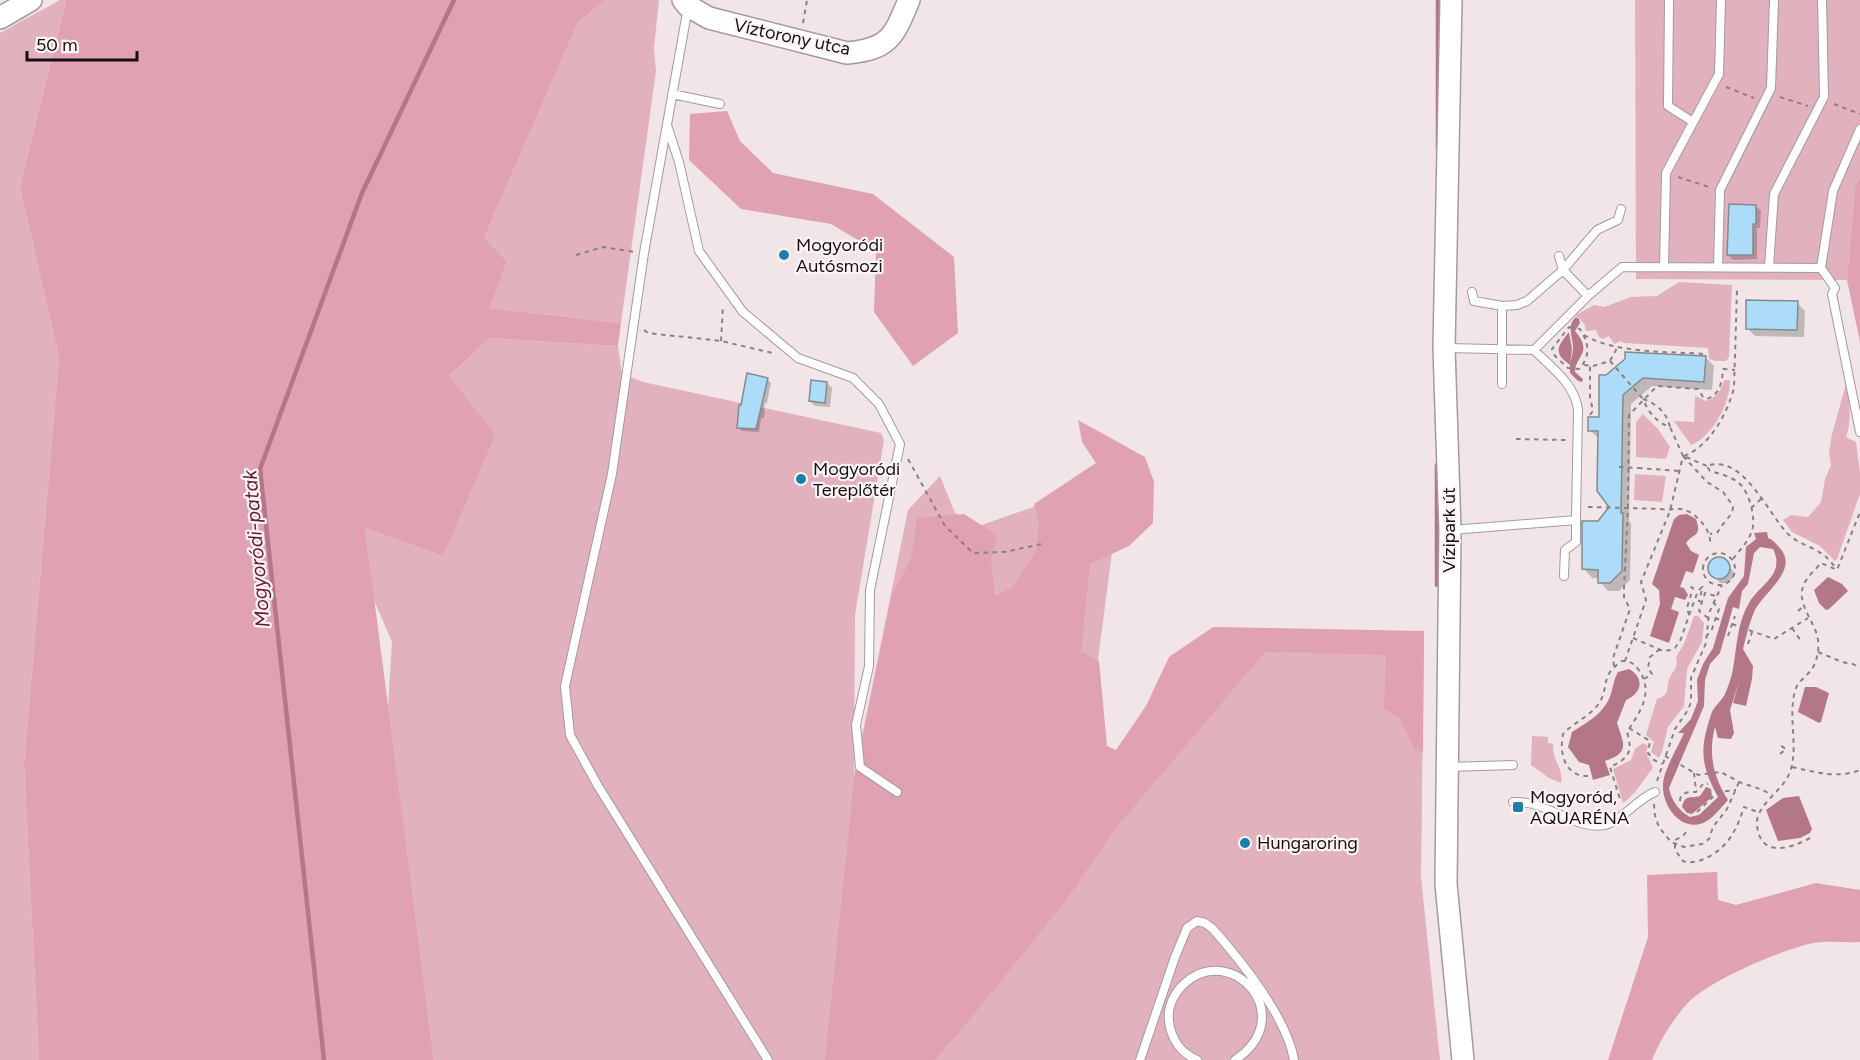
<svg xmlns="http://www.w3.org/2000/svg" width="1860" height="1060" viewBox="0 0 1860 1060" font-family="Figtree,sans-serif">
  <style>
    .green { fill: #e1b1bd }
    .forest { fill: #e0a1b2 }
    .water { fill: #b37787; fill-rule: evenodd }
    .shadow { fill: #0003 }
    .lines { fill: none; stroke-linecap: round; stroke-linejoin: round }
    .stream { stroke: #b37787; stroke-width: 4.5 }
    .building { fill: #acdcf7; stroke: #828b90; stroke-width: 1.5 }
    .lane-casing { stroke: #a59a9d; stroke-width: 10 }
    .secondary-casing { stroke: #a59a9d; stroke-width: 24 }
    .path { stroke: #898183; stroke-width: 2; stroke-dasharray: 4.5 4.5; stroke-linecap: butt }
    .lane { stroke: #fff; stroke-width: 8 }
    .secondary { stroke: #fff; stroke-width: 21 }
    .path-bridge { stroke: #898183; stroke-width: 2; stroke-dasharray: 4.5 4.5; stroke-linecap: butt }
    .poi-dot { fill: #1b7faa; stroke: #fef3f5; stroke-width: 2 }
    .labels { text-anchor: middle; stroke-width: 4.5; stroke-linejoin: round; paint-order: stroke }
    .street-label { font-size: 18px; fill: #141011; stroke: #fef3f5 }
    .poi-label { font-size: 18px; fill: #141011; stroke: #fef3f5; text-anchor: start }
    .water-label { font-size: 20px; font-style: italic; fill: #641a36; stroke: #fef3f5 }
  </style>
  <rect width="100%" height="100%" fill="#f1e5e8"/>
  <!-- green -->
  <path class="green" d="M60 0H66L20 187 59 358 24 764 39 1060H0V33Z
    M606 0H659L654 48 656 71 621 323 488 308 507 261 484 238 578 22Z
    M1635 0H1860V177L1855 186 1847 280 1636 279Z
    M1679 282 1732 285 1729 357 1726 361H1715L1709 359 1708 348 1624 343 1621 341 1614 344 1609 336 1603 339 1599 337 1596 330 1586 331 1585 325 1576 315 1594 305 1604 307 1631 297 1657 296Z
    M490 338 618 346 622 374 643 382 881 433 884 440 855 615 854 775 908 510 940 476 955 513 979 526 1122 476 1082 782 1094 808 1217 638 1424 631 1421 877 1440 1060H434L388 708 392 642 374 600 365 528 443 556 449 376Z
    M1724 380H1730C1731 402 1712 437 1691 445L1674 421 1694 422 1695 396 1706 401C1717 397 1721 391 1724 380Z
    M1846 384C1850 403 1852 418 1846 437L1856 442 1860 472V494L1837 559 1835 561 1820 546 1792 532 1783 520 1791 515 1808 517 1821 502 1825 479 1831 465 1829 453 1832 434Z
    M1643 414 1658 429 1670 447 1666 459 1636 457V422Z
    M1635 474 1666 476 1662 502 1634 500Z
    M1694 616H1698L1704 623 1702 642 1687 669 1684 706 1668 727 1662 752 1659 758 1651 752 1654 742 1646 735 1657 699C1671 694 1665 690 1669 680 1672 671 1679 669 1676 657L1684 644Z
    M1532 736 1548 737V743L1553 744C1552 760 1564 769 1561 783L1549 778 1531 765Z
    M1643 743 1648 746 1646 752 1653 768C1642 781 1637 793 1623 803L1613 769 1631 760 1635 749Z"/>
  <!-- forest -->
  <path class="forest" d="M66 0H606L578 22 484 238 507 261 489 308 621 323 618 346 490 338 449 376 495 435 443 556 365 528 434 1060H39L24 764 59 358 20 187Z
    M727 111 740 141 773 173 873 194 954 257 958 333 913 366 874 312 876 251 831 224 741 209 689 160 690 114Z
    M1860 177V342L1847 280 1855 186Z
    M1078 420 1145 457 1154 482 1153 523 1129 546 1090 564 1081 652 1099 661 1107 746 1116 750 1146 706 1169 657 1213 627 1424 631 1423 753 1414 749 1400 718 1384 709 1386 655 1265 652 1116 828 1064 903 961 1030 934 1060H825L854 780 892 595 911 559 917 518 964 514 997 535 991 560 995 596 1012 588 1036 551 1039 522 1034 504 1096 463 1082 442Z
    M1717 872 1718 900 1736 905 1816 883 1860 890V942C1844 943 1825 940 1809 944 1777 952 1707 981 1686 1005 1672 1021 1660 1040 1652 1060H1608L1648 937 1647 875Z"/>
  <!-- water -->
  <path class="water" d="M1576 317 1579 319 1580 323 1575 331C1594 353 1575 356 1575 372L1583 379 1582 382 1578 381 1570 373V365C1553 353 1557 347 1569 332L1572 349 1570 364C1571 359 1573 353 1573 348 1573 336 1566 326 1576 317Z
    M1687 514 1696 519C1702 537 1694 532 1686 543L1691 551 1699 555 1693 573 1686 571 1680 587 1684 588 1688 595 1685 600 1675 597 1671 609 1679 612 1669 643 1650 636 1660 604 1659 590 1652 584 1674 519 1679 515Z
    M1767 532 1768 538C1774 540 1775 543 1779 547 1801 570 1762 593 1754 612 1749 624 1746 637 1743 649L1753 666 1752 679 1746 706 1733 703 1740 678 1730 710 1734 733 1731 739 1718 738 1715 727C1708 754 1713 776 1728 800 1721 808 1710 822 1700 824 1678 829 1662 804 1663 785 1663 771 1678 747 1684 733H1678L1691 719 1698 701 1697 680 1703 664 1713 648 1728 598 1744 576 1746 547 1756 539 1754 533ZM1760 547 1773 549C1786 575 1759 585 1749 603 1736 625 1737 651 1732 674 1730 681 1727 690 1724 696 1721 701 1716 705 1713 710 1710 715 1709 722 1707 728 1699 756 1705 773 1718 797L1699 815 1690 817C1679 811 1671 800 1669 788L1704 706 1705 680 1710 664 1720 653 1733 607 1739 609 1742 591 1748 584 1754 553Z
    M1828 577 1842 584 1848 591 1829 609 1826 610 1819 603 1814 590Z
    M1629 669C1645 678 1642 693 1626 700L1617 723C1624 744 1630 753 1605 761L1610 775 1593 780 1589 765 1579 762 1568 747 1572 732C1589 721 1607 712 1612 690 1614 683 1614 679 1618 672Z
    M1805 687H1816L1829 693 1821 722 1819 723 1798 712Z
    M1706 787 1711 789 1712 797 1692 814 1687 813 1682 807C1685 794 1690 799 1700 796Z
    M1799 796 1812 829 1810 833 1800 838 1778 841 1766 810 1783 798Z"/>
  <!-- shadow -->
  <path class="shadow" d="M1756 206 1761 211 1760 228H1757V259L1733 260 1728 255Z
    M1797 303 1805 311 1804 337 1755 336 1747 328Z
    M1705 357 1714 366 1712 390 1652 386 1631 404 1629 521 1631 523 1630 580 1619 591H1608L1600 582V578H1592L1584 569 1599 522 1611 507 1599 439 1590 430 1600 418 1601 377Z
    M767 379 771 383 767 403H765L764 418H761L759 432 742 431 738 427Z
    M827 383 832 388 830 407 815 406 810 401Z
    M1716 559H1723L1734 572 1733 578 1726 583H1720L1709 569 1711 562Z"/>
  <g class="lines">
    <!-- stream -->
    <path class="stream" d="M1438 150V0
      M1437 585V465
      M324 1060 260 469 362 193 454 0"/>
  </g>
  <!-- building -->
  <path class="building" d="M1729 204 1756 205V224H1753V255H1727Z
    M1746 300 1798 301 1797 330 1746 329Z
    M1625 352 1706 356 1704 382 1643 378 1623 395 1621 513H1623L1622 571 1610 583H1598V570L1582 569V521H1598L1609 507 1597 491 1598 431H1588V417H1599V375H1606L1625 359Z
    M747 373 768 378 756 429 737 428 739 405H741Z
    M811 380 827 382 825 403 809 401Z
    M1708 568a11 11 0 1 1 22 0a11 11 0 1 1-22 0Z"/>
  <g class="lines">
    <!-- lane casing -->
    <g class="lane-casing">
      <path id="lane" d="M1669 0 1668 106 1693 122
        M688 7 644 253 612 474 565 686 570 735 598 786 768 1060
        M672 94 720 104
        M667 125 679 162 699 251 743 312 798 358 853 378 879 404 900 444 870 590 869 666 856 725 860 767 897 792
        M1559 256 1563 270 1588 296
        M1664 267 1666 173 1719 74 1721 0
        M1718 267 1720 190 1771 88 1774 0
        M1769 267 1774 194 1824 97 1822 0
        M1821 268 1835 288 1832 294 1860 432
        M1472 292 1474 301 1502 306 1517 305 1527 301 1563 270 1597 230 1618 220 1621 209
        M1502 306V384
        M1447 348 1534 350C1552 368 1575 384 1578 410L1576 520 1452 530
        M1534 350 1588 296 1622 267 1821 268 1833 191 1860 129
        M1564 576 1565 550 1576 542V520
        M1448 767 1513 765
        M1513 802C1521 802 1529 802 1536 805 1556 811 1587 832 1608 824 1626 817 1637 799 1655 792
        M1140 1060 1175 957 1187 928 1197 921 1205 923 1213 929C1241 961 1287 1018 1294 1060
        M1197 1060C1181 1053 1171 1039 1169 1021 1167 1008 1174 993 1184 984 1231 940 1301 1016 1235 1060"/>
    </g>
    <!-- secondary casing -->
    <g class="secondary-casing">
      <path id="secondary" d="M683 0 688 6 709 18 847 53C890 49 894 36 909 0
        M1451 0 1444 348 1450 530 1446 884 1463 1060
        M0 18 31 0"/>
    </g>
    <!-- path -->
    <path class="path" d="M803 23 807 0
      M1726 87 1754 98
      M1780 97 1808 106
      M1834 104 1860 114
      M1678 177 1709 187
      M576 255 603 247 635 252
      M1569 327 1580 329C1589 343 1591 356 1579 369L1568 368 1555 356 1552 349Z
      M644 330 648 333 721 341 773 353
      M1584 335C1617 354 1666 351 1704 354
      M721 341 723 305
      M1610 361 1643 399
      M1584 365 1593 366 1610 361 1617 348
      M1643 399C1657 404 1667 413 1670 427 1657 423 1648 412 1643 399Z
      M1590 415 1593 411 1590 397V366
      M1516 439 1566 440
      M1683 456 1707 482 1723 492 1733 506C1733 517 1722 522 1718 532L1710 534
      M1684 456C1710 446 1727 414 1734 388L1737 290
      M1686 457 1707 466
      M908 459 945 526 973 553 1004 552 1042 544
      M1638 468 1680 471
      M1588 507 1661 509C1670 511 1677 507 1685 510 1697 514 1712 531 1710 544
      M1751 508 1762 498
      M1703 569a16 16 0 1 1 32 0a16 16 0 1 1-32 0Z
      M1733 559C1740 550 1748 542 1752 531 1756 519 1750 495 1741 485 1733 477 1721 474 1710 471L1707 466C1743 453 1768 514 1788 534 1804 549 1822 546 1836 569
      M1702 602 1699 601 1703 586
      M1798 611 1804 606
      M1689 615 1698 591 1703 586
      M1708 618 1699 611 1705 593 1716 596
      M1715 618 1774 639 1808 618
      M1792 628 1799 638V643
      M1728 636 1735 616
      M1706 637 1712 629 1719 609 1713 602
      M1633 638 1663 651 1671 650 1675 648 1681 639 1689 615 1687 608 1693 588 1686 585
      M1748 644 1752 632
      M1818 652 1842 662 1853 664 1860 668
      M1625 661 1646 600 1641 582 1670 511 1683 456 1670 427
      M1614 666 1613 658 1630 609 1624 597V588L1628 508 1629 415 1657 386 1698 389 1703 397 1707 399C1720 394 1722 383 1723 369L1735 370
      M1644 679 1652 674 1648 668 1650 657 1660 649
      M1629 728 1650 741 1648 753 1654 760 1662 764
      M1780 754 1786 749 1780 745
      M1665 756 1698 775 1721 772 1739 782 1763 790 1773 796
      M1792 767C1816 772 1836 779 1860 770
      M1694 773 1696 791
      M1588 776C1565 777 1559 753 1563 734 1573 723 1588 717 1597 706 1611 688 1598 677 1622 661 1629 661 1634 663 1638 669 1655 692 1640 712 1627 732 1633 752 1629 758 1610 767L1620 799 1610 803
      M1657 781 1675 729 1688 710 1691 702V678L1706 643 1709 613 1722 585
      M1680 801C1680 792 1689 792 1696 792L1704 783 1708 784
      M1654 804 1655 816 1659 827 1671 842 1684 847 1702 844 1709 839 1713 827 1727 809 1739 782
      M1697 812 1718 792 1736 790
      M1686 832 1683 836 1675 840V850L1683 861C1700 867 1725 849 1733 833 1738 825 1741 816 1744 807L1758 812
      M1810 838C1790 849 1760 858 1757 825 1755 804 1785 791 1791 769 1798 744 1788 717 1795 691 1798 679 1811 675 1815 663 1818 655 1819 648 1818 640 1816 622 1795 604 1804 584 1807 577 1816 569 1821 563L1837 570 1860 512"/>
    <!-- lane -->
    <use href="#lane" class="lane"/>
    <!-- secondary -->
    <use href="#secondary" class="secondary"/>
    <!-- path-bridge -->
    <path class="path-bridge" d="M1619 467 1638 468"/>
  </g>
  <!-- markers -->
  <g class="poi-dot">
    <circle cx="784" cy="255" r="6"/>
    <circle cx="801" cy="479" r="6"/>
    <rect x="1512" y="801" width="12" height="12" rx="3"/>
    <circle cx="1245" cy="843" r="6"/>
  </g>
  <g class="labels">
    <!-- street labels -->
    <g class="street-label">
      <text transform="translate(792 37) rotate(12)" y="6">Víztorony utca</text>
      <text transform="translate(1449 530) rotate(-90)" y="6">Vízipark út</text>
    </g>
    <!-- poi labels -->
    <g class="poi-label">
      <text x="796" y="251">Mogyoródi<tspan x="796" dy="21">Autósmozi</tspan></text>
      <text x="813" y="475">Mogyoródi<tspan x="813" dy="21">Tereplőtér</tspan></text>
      <text x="1530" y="803">Mogyoród,<tspan x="1530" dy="21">AQUARÉNA</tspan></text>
      <text x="1257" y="849">Hungaroring</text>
    </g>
    <!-- water labels -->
    <g class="water-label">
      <text transform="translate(256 549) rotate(-95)" y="7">Mogyoródi-patak</text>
    </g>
  </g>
  <!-- scale -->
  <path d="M27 51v9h110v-9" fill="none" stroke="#141011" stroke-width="3"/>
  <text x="36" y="51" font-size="18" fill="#141011" stroke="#fef3f5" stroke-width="4.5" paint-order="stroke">50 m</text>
</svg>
